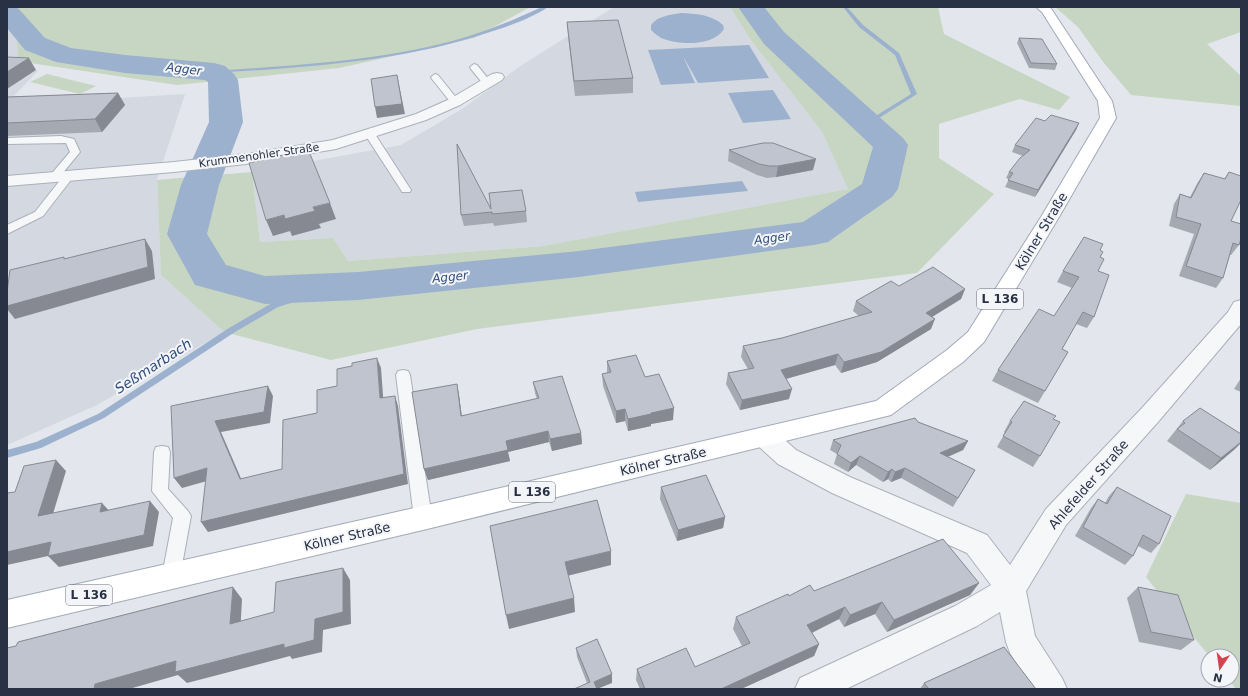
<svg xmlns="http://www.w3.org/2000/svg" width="1248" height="696" viewBox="0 0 1248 696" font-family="'DejaVu Sans',sans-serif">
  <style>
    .built { fill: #d4d8e1 }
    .green { fill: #c7d6c3 }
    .water { fill: #9cb1cd }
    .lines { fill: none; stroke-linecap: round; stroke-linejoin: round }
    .stream { fill: #9cb1cd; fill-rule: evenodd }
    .river { fill: #9cb1cd; fill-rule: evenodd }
    .service-casing { stroke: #abb0ba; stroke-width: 2 }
    .minor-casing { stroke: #abb0ba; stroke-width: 2 }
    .primary-casing { stroke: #a1a9b8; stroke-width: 2 }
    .service { fill: #f6f7f9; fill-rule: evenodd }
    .minor { fill: #f6f7f9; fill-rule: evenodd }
    .primary { fill: #fff; fill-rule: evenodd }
    .wall { fill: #a5a9b2 }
    .shaded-wall { fill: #868991 }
    .building { fill: #c0c4cf; stroke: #868991 }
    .labels { text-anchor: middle; stroke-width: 4; stroke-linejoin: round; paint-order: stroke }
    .far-street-label { font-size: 11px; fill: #293245; stroke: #f3f5f9 }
    .far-water-label { font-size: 12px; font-style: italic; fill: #314e7c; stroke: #f3f5f9 }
    .shield { fill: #f3f5f9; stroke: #666c7b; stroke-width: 1 }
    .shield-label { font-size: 12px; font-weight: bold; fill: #293245 }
    .street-label { font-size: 13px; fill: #293245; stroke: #f3f5f9 }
    .water-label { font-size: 14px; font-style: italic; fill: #314e7c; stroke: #f3f5f9 }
  </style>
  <rect width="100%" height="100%" fill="#e3e6ec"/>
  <!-- built -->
  <path class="built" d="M614 7H730L750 39 822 132 848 189 543 246 348 261 333 238 260 242 252 172 401 145 462 109 519 67Z
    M7 24 11 27 18 41 17 61 38 71 7 103Z
    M185 94 157 180 161 275 224 332 97 405 7 445V105Z"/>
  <!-- green -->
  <path class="green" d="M7 7H530L474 38 339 68 177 85 17 61C18 47 19 33 7 24Z
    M730 7H938L944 34 1070 97 1059 110 1020 99 939 124V158L994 194 917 273 477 329 331 360 224 332 161 275 157 180 252 172 260 242 333 238 348 261 543 246 848 189 822 132 750 39Z
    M1055 7H1241V32L1207 44 1241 76V106L1131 95 1104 63 1078 27Z
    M47 74 96 86 80 94 30 82Z
    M1186 494 1241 503V689H1236L1229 680H1232V656H1209L1146 577Z"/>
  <!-- water -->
  <path class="water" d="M681 13C696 14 711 14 723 25L724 29C713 47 678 45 661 38 658 36 654 33 651 30V25C658 16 669 15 681 13Z
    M749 45 769 78 698 83 683 56 695 83 661 85 648 50Z
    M773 90 791 119 743 123 728 93Z
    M742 181 748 191 638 202 635 192Z"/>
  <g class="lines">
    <!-- stream -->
    <path class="stream" d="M542 7H548C534 17 509 26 493 31 403 62 308 67 214 73L212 72 214 71C298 65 385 61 466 37 493 29 518 18 542 7Z
      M843 7H847L863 25 899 53 917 94 868 125 865 123 866 122 911 94 895 55 859 27Z
      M305 285H308L312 287 291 303 278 307 235 332 104 418 41 448 7 458V450L36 442 98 414 229 328 272 303 285 299Z"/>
    <!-- river -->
    <path class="river" d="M7 7H17L45 38 71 48 125 55 214 63 225 66 234 74 238 80 243 122 219 185 207 234 226 265 265 276 358 272 579 251 803 222 862 184 873 147 764 44 738 7H764L784 32 903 138 908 145 898 189 892 197 828 242 814 245 579 277 358 300 265 304 195 285 167 234 181 185 209 122 208 82 205 80 125 73 56 62 25 50 7 28Z"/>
    <!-- service casing -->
    <g class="service-casing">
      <path id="service" d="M474 64 477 65 490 81 491 83 490 85H484L471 69 470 67Z
        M435 74 438 75 458 100 460 102 458 104H452L432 79 431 77Z
        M369 130 373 131 411 190 410 192H402L401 190 364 133Z
        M61 136 74 139 80 152 57 180 53 181 48 178 70 152 66 143 7 144V138Z
        M69 173 74 176 43 216 7 234V225L35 212 65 174Z
        M403 370 408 371 410 375 432 518 429 523 423 526 417 523 414 518 396 375 398 371Z
        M162 446 168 447 170 452 168 489 188 511 191 516 180 576 177 582 171 584 165 582 162 576 173 518 152 491 154 452 156 447Z"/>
    </g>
    <!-- minor casing -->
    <g class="minor-casing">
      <path id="minor" d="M497 73 502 74 504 77 502 80 460 105 426 120 336 149 246 164 174 172 7 186V176L174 162 246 154 333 140 416 114 450 99 492 74Z
        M1241 300V324L1158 422 1066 525 1026 591 1035 636 1062 678 1067 689H1033L1010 653 1006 642 1000 612 977 626 846 689H795L800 678 955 606 991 585 967 553 832 493 778 464 756 444 753 437 756 430 765 427 774 430 796 450 850 477 987 535 1010 565 1046 509 1142 408 1228 312 1234 302Z"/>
    </g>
    <!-- primary casing -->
    <g class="primary-casing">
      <path id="primary" d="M1036 7H1050L1112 101 1116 118 1059 217 984 342 963 362 891 415 423 530 7 628V600L423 506 876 401 947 350 968 332 1041 217 1100 118 1098 101 1042 12Z"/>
    </g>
    <!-- service -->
    <use href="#service" class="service"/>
    <!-- minor -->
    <use href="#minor" class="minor"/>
    <!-- primary -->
    <use href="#primary" class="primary"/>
  </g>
  <!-- wall -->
  <path class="wall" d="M567 22 633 78V93L575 96 568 36Z
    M1019 38 1057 64 1055 70 1029 68 1017 43Z
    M118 93 125 105 102 132 7 136V97Z
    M1045 121 1079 123 1076 130 1035 197 1005 187 1009 179 1006 178 1009 172 1023 156 1012 152 1015 145Z
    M729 150 813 170 776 177 767 178 757 175 728 161Z
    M1229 172 1231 221 1239 245 1231 255H1230L1223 278 1216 288 1179 276 1194 234 1169 226 1174 204 1180 194 1190 197 1198 182 1204 173 1224 179Z
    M491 209 526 211 527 222 494 226 493 223 464 226 461 215Z
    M1100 250 1094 317 1087 328 1076 324 1062 349 1045 391 1038 403 992 381 998 370 1054 316 1072 288 1057 282 1063 271Z
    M899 286 965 289 961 299 932 317 931 329 877 362 841 373 835 365 786 379 789 399 740 410 726 384 728 373 748 369 741 357 743 346 782 338 859 316 853 311 856 301Z
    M607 361 645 377 673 420 651 424V426L628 431 625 421 616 423 603 386 602 374 607 373Z
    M1241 378V392L1234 389Z
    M533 382 581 433 582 444 552 451 549 442 508 452 510 461 428 480 424 469 457 384 459 395 462 416 537 399 535 393Z
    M1053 419 1040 456 1033 467 997 447 1005 433 1004 432 1010 421Z
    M1183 421 1235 449 1210 470 1167 441Z
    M918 422 968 441 963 450 948 457 975 470 953 507 901 478 891 482 888 479 883 482 856 465 848 472 834 464 837 454 830 450 833 440Z
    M661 487 725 517 723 528 677 541 660 499Z
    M1117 487 1159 544 1151 553 1138 546 1133 556 1125 565 1075 536 1091 508 1098 499 1105 503 1109 496Z
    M979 583 970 595 887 632 875 614 844 627 839 619 812 633 819 644 814 656 741 689H640L636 680 637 669 695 667 742 646 733 629 736 617 789 596 814 591Z
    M1138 587 1194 640 1181 650 1139 642 1127 598Z
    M576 648 612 683H587L577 657Z
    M924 683 1036 689H920Z"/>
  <!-- shaded-wall -->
  <path class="shaded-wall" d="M29 58 36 70 7 89V72Z
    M397 75 405 114 377 118 375 107Z
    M118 93 125 105 102 132 95 119Z
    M1079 123 1076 130 1035 197 1038 190Z
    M816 159 813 170 776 177 778 166Z
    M330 203 336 219 319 224 321 228 292 236 290 231 273 236 266 220Z
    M145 239 152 251 155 279 15 319 7 309V306Z
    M965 289 961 299 922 323 926 313Z
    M935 319 931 329 877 362 841 373 844 362Z
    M838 354 835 365 778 381 781 370Z
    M377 358 381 368 384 409 380 398Z
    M457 384 459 395 463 428 461 416Z
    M268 386 273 396 270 423 221 432 246 490 240 479 215 421Z
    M792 389 789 399 740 410 742 400Z
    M395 396 398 406 408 484 208 532 201 522Z
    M674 408 673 420 651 424V426L628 431V419L651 413Z
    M625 409V421L616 423V411Z
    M548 431 549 442 508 452 510 461 428 480 424 469 506 441Z
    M581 433 582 444 552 451 550 439Z
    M968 441 963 450 935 462 940 453Z
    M1241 442V443L1235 449 1210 470 1221 458Z
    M860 456 856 465 848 472 851 463Z
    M56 460 66 471 49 527 38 516Z
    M207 468 214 479 182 488 174 478Z
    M905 468 901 478 891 482 895 472Z
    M892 469 888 479 883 482 888 472Z
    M150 501 159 512 153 546 59 567 48 556 7 565V552Z
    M102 503 112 514 100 512Z
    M725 517 723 528 677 541 678 530Z
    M611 551V565L567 576 565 562Z
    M343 568 350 580 351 624 323 630 322 652 292 659 290 656 187 683 178 675 129 689H94L95 684 315 619Z
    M979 583 970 595 887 632 894 620Z
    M233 587 242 599 240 636 230 624Z
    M574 598 575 612 509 629 506 615Z
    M882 602 875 614 844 627 850 615Z
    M845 607 839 619 803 637 807 625Z
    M819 644 814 656 741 689H721Z
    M612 674V683L597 689H594V682Z"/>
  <!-- building -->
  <path class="building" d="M618 20 633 78 574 81 567 22Z
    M1019 38 1042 39 1057 64 1031 63Z
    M7 57 29 58 7 72Z
    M397 75 402 104 375 107 371 79Z
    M118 93 95 119 7 123V97Z
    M1051 115 1079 123 1038 190 1008 180 1013 173 1009 172 1020 158 1030 150 1015 145 1036 118 1045 121Z
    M763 143H773L816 159 778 166H769L759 164 729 150Z
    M457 144 491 209 489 193 522 190 526 211 492 214V212L461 215Z
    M308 149 330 203 313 207 315 211 285 219 284 215 266 220 249 163Z
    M1229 172 1241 176V200L1231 221 1241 224V239L1239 245 1233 243 1223 278 1186 266 1201 224 1176 217 1180 194 1191 198 1204 173 1225 179Z
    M1084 237 1103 244 1100 250 1103 252 1100 257 1104 259 1098 271 1109 275 1094 317 1083 312 1062 349 1068 352 1045 391 998 370 1039 309 1054 316 1079 277 1063 271Z
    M145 239 148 267 7 306V292L10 270 64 257V259Z
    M933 267 965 289 926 313 935 319 881 352 844 362 838 354 781 370 792 389 742 400 728 373 754 368 743 346 782 338 872 312 856 301 891 281 899 286Z
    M636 355 645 377 659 374 674 408 651 413V414L628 419 625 409 616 411 602 374 611 372 607 361Z
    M377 358 380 398 395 396 404 474 201 522 207 468 174 478 171 406 268 386 264 412 215 421 240 479 282 469 283 420 317 413V390L337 386V369L352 366V363Z
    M562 376 581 433 550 439 548 431 506 441 508 450 424 469 412 392 457 384 461 416 539 398 533 382Z
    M1024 401 1056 416 1053 419 1060 422 1040 456 1003 436 1012 422 1010 421Z
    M1200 408 1241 434V442L1221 458 1177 429 1185 423 1183 421Z
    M915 418 918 422 968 441 940 453 975 470 958 498 905 468 895 472 892 469 888 472 860 456 851 463 837 454 841 445 833 440Z
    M56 460 38 516 102 503 100 512 150 501 144 535 48 556 51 542 7 552V493L15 492 24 466Z
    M706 475 725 517 678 530 661 487Z
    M1117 487 1171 516 1159 544 1143 535 1133 556 1083 527 1098 499 1107 504Z
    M597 500 611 551 565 562 574 598 506 615 490 526Z
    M943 539 979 583 894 620 882 602 850 615 845 607 807 625 819 644 721 689H645L637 669 686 648 695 667 750 643 736 617 788 594 789 596 810 585 814 591Z
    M343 568V612L315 619 314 640 284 648V644L175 672 176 661 95 684 94 689H7V648L16 646 18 642 233 587 230 624 274 612 276 582Z
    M1138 587 1178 595 1194 640 1151 632Z
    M597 639 612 674 594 682 597 689H574L590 682 576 648Z
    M1004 647 1036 689H929L924 683Z"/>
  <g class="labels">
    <!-- far-street labels -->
    <g class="far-street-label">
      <text transform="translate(259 155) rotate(-8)" y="4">Krummenohler Straße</text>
    </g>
    <!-- far-water labels -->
    <g class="far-water-label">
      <text transform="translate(184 69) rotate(7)" y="4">Agger</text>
      <text transform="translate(772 238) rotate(-8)" y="4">Agger</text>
      <text transform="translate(450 277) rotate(-6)" y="4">Agger</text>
    </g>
    <!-- shield labels -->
    <g class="shield">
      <rect x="977" y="289" width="46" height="20" rx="3"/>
      <rect x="509" y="482" width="46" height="20" rx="3"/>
      <rect x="66" y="585" width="46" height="20" rx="3"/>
    </g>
    <g class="shield-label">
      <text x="1000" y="303">L 136</text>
      <text x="532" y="496">L 136</text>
      <text x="89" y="599">L 136</text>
    </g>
    <!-- street labels -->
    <g class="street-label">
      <text transform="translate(1041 231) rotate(-59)" y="5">Kölner Straße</text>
      <text transform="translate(663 461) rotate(-13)" y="5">Kölner Straße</text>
      <text transform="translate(1088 484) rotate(-49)" y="5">Ahlefelder Straße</text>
      <text transform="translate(347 536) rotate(-13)" y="5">Kölner Straße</text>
    </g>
    <!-- water labels -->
    <g class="water-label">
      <text transform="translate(153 366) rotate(-33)" y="5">Seßmarbach</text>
    </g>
  </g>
  <!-- border -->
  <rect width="1248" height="696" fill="none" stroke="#293245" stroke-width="16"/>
  <!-- north arrow -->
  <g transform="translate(1220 668) rotate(193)"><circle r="19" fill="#f3f5f9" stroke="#a2a7b1"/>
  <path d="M0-3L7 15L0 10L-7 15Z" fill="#d64250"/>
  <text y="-6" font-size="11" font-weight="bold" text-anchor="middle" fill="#293245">N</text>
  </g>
</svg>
